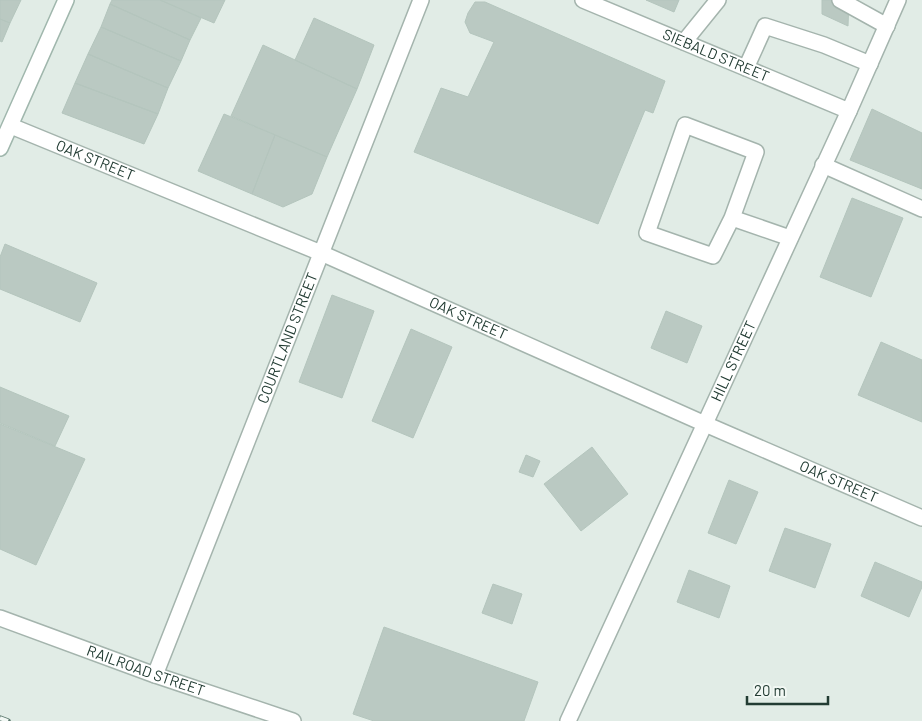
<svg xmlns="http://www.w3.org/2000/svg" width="922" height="721" viewBox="0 0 922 721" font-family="Barlow,sans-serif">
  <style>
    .building { fill: #bac9c2; stroke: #b4c5bd }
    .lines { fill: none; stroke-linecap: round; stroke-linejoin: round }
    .service-casing { stroke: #a4b4ad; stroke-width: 18 }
    .minor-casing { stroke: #a4b4ad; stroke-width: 18 }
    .secondary-casing { stroke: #a0b7ad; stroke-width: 18 }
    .service { stroke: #fff; stroke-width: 15 }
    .minor { stroke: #fff; stroke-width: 15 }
    .secondary { stroke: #fff; stroke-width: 15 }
    .rail-casing { stroke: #5c786e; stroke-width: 5.5 }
    .rail { stroke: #f2f8f4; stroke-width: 4; stroke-dasharray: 11; stroke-linecap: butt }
    .labels { text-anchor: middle; stroke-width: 4; stroke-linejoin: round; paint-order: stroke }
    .street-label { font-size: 15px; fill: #223c33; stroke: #f2f8f4 }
  </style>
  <rect width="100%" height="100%" fill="#e1ece6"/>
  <!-- building -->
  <path class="building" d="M0 0H21L10 23 0 19Z
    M112 0H160L201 18 190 40 110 4Z
    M160 0H225L214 23Z
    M646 0H679L674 12Z
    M822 0H849L848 26 822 14Z
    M475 2H485L665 81 653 113 645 110 598 224 414 152 441 88 468 97 494 42 470 33 465 22 468 13Z
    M110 4 190 40 181 61 101 27Z
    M314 18 374 45 357 89 295 60Z
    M0 19 10 23 2 42 0 41Z
    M101 27 181 61 168 88 88 54Z
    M263 45 357 89 327 157 231 116Z
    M88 54 168 88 158 114 75 83Z
    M75 83 158 114 144 144 62 113Z
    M872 109 922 133V189L850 160Z
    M224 114 275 135 252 194 198 171Z
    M275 135 327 157 312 194 283 207 252 194Z
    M852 198 903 218 871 297 820 277Z
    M5 244 97 283 80 322 0 289V257Z
    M332 295 374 311 342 398 299 382Z
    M666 311 702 326 687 363 651 348Z
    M411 329 452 347 413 438 372 421Z
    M881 342 922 360V422L858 395Z
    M0 387 69 416 55 446 0 423Z
    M0 424 85 459 36 565 0 549Z
    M592 447 628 494 581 531 544 484Z
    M526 455 540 461 533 477 519 472Z
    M729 480 758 492 736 544 708 533Z
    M785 528 831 544 815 588 769 571Z
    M875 562 922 582V587L909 617 861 596Z
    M689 570 730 586 719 618 677 602Z
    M493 584 522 594 512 624 482 613Z
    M384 627 538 682 524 721H374L353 714Z"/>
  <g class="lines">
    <!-- service casing -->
    <g class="service-casing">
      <path id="service" d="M840 0 887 26
        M684 42 718 0
        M746 68 765 26 824 45 870 64
        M732 218 713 256 647 233 685 125 756 152 732 218 790 238"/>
    </g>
    <!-- minor casing -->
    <g class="minor-casing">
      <g id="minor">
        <path id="s1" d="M583 0 849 111"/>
        <path id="s2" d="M11 126 321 253 705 424 922 518"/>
        <path d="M823 165 922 209"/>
        <path id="s3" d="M0 618 155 675 293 721"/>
        <path id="s4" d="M155 675 421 0"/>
        <path id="s5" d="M568 721 849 111 898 0"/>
      </g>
    </g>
    <!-- secondary casing -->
    <g class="secondary-casing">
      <path id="secondary" d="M0 148 66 0"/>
    </g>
    <!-- service -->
    <use href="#service" class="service"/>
    <!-- minor -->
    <use href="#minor" class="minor"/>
    <!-- secondary -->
    <use href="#secondary" class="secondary"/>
    <!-- rail casing -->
    <g class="rail-casing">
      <path id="rail" d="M0 718 8 721"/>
    </g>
    <!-- rail -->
    <use href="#rail" class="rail"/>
  </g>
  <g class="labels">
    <!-- street labels -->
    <g class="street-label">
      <text dy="5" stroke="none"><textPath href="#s1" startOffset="144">SIEBALD STREET</textPath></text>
      <text dy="5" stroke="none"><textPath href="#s2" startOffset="91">OAK STREET</textPath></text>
      <text dy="5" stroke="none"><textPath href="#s2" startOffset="496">OAK STREET</textPath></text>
      <text dy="5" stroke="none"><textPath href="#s4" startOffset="362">COURTLAND STREET</textPath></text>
      <text dy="5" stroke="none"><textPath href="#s5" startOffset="396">HILL STREET</textPath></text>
      <text dy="5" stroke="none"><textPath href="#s2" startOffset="901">OAK STREET</textPath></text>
      <text dy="5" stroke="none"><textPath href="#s3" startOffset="155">RAILROAD STREET</textPath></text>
    </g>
  </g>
  <!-- scale -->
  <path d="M747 696v8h81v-8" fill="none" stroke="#223c33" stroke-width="2.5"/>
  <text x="754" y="696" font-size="15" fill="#223c33" stroke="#f2f8f4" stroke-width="4" paint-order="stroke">20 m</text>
</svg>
